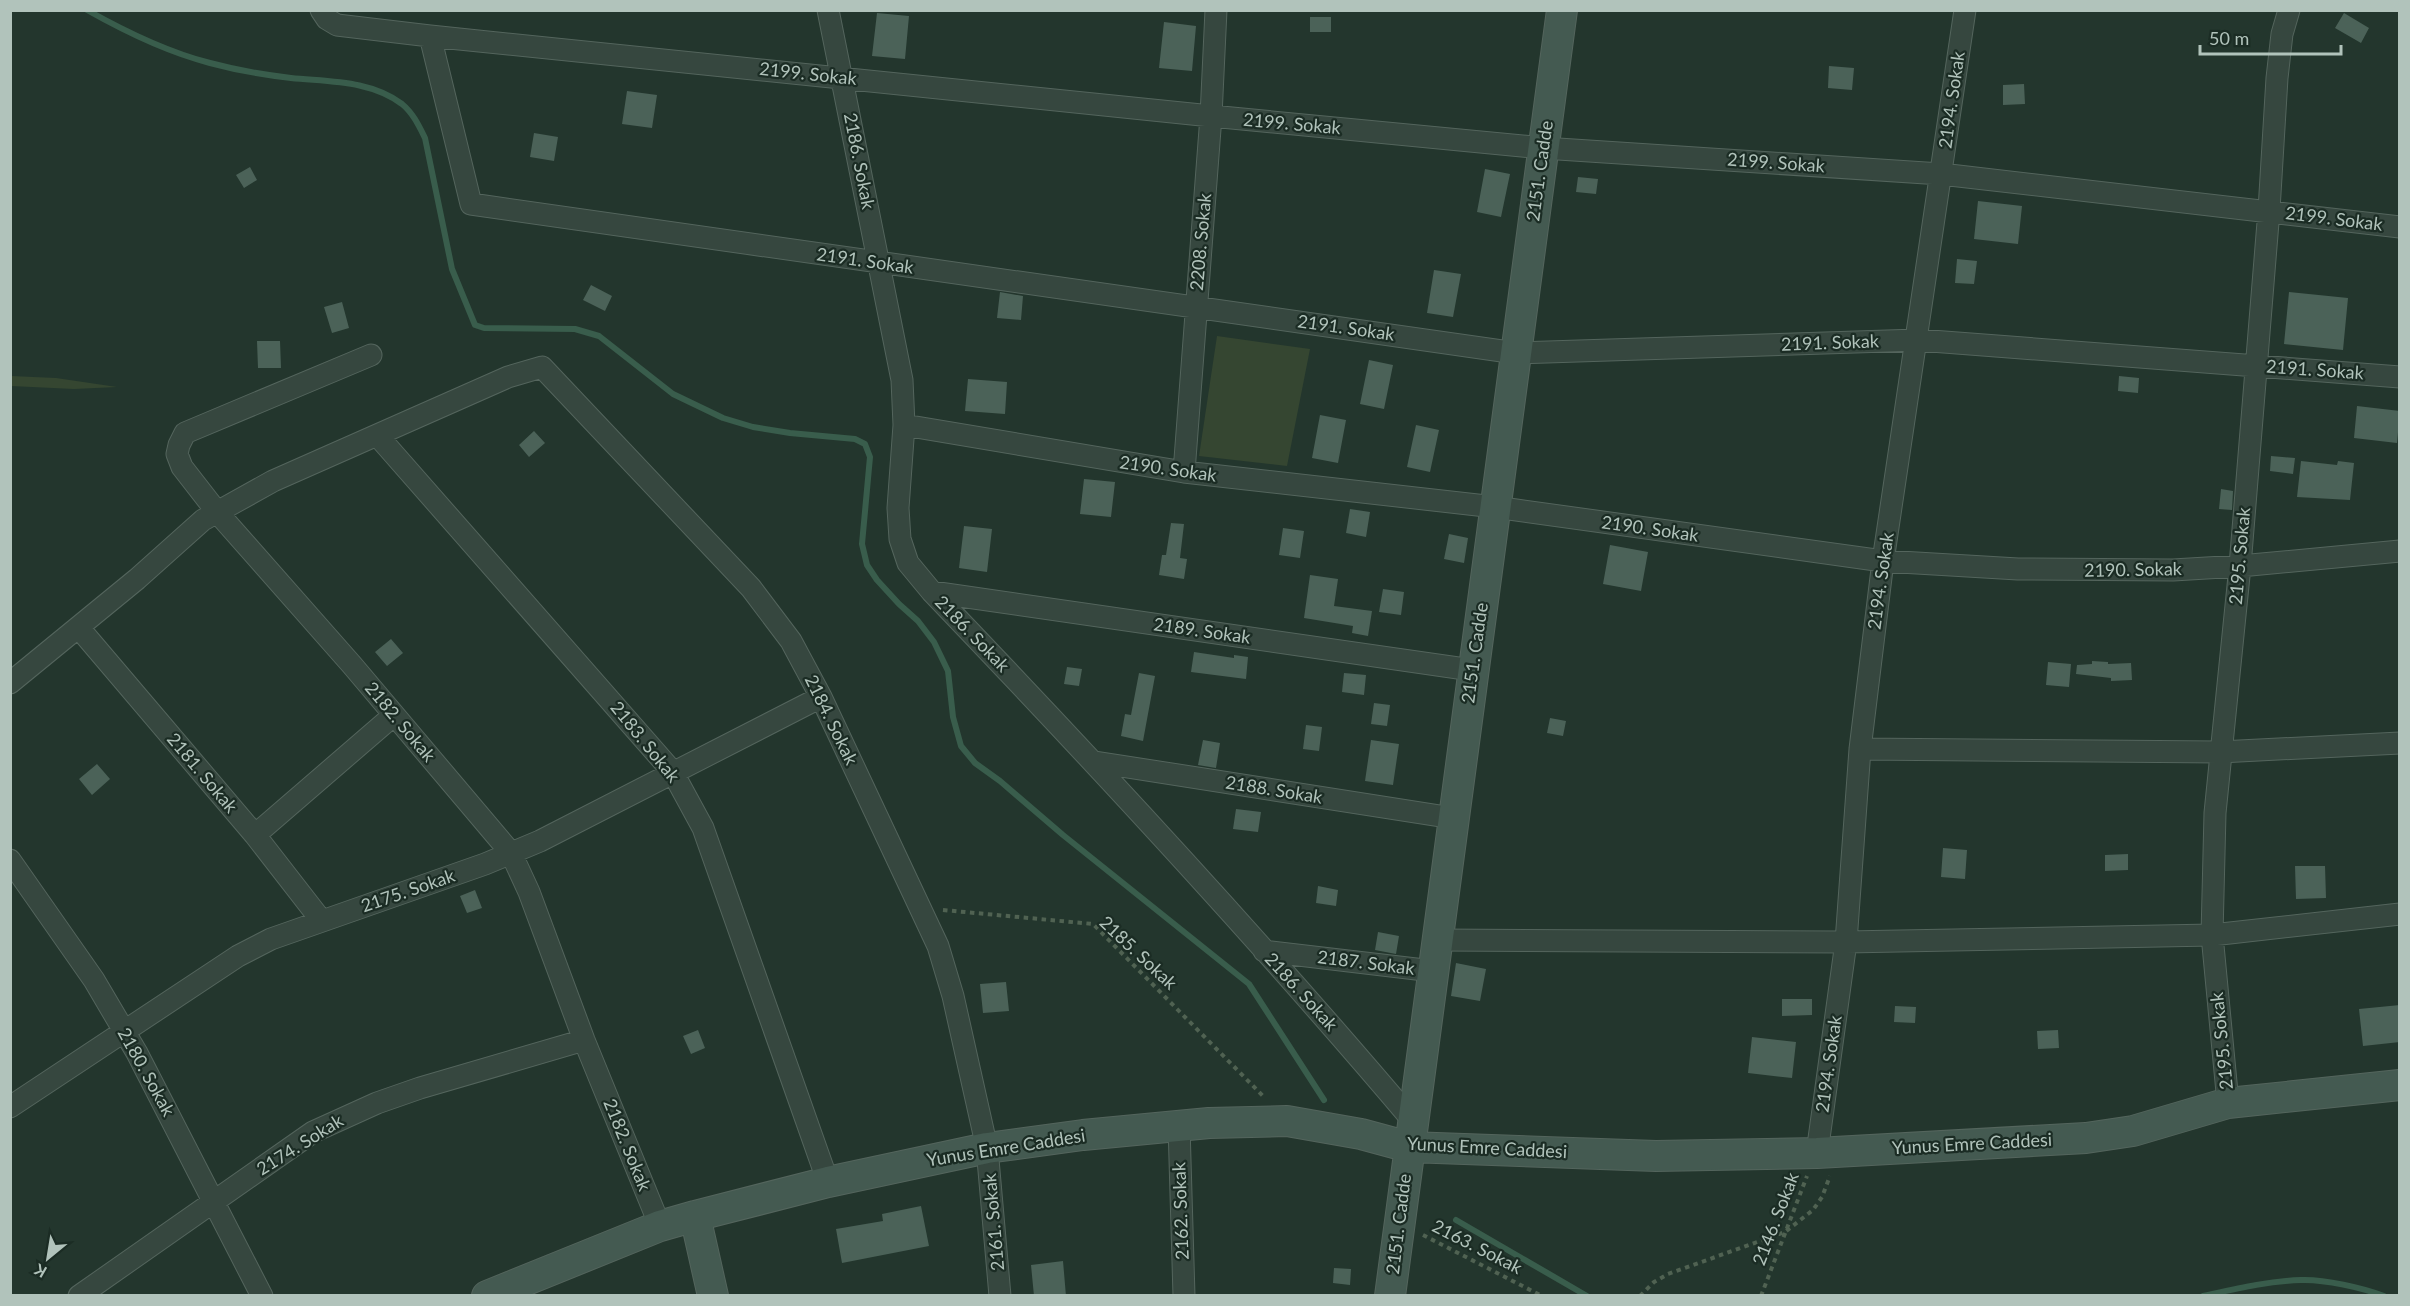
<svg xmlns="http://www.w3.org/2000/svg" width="2410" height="1306" viewBox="0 0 2410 1306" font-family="Lato,sans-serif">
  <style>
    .green { fill: #354631 }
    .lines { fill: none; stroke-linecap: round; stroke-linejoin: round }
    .stream { stroke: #395d4c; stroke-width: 6 }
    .building { fill: #4b6258 }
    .street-casing { stroke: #54655d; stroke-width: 23 }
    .secondary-casing { stroke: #54655d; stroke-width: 32 }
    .path { stroke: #506252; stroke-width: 4; stroke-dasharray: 4.5 4.5; stroke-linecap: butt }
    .street { stroke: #36473f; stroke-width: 21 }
    .secondary { stroke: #445a51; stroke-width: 30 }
    .labels { text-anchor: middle; stroke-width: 4.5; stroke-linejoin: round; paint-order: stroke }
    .street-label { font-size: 18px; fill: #b1c3bb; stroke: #1b2c24 }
  </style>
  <rect width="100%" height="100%" fill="#23362d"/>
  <!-- green -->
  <path class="green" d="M1217 336 1310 349 1287 466 1199 456Z
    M11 376 56 378 117 387 74 389 11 386Z"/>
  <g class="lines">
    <!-- stream -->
    <path class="stream" d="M87 10C126 32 167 52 210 63 236 70 265 75 291 78 329 82 370 80 402 104 413 113 419 126 425 138L452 269 475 325 484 328 575 329 599 336 673 394 723 418 753 427 790 433 855 439 865 444 870 457 862 544 867 565 877 580 899 604 918 621 934 642 948 671 953 717 961 746 975 763 1000 781 1063 835 1249 984 1324 1100
      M1456 1220 1587 1296
      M2203 1296C2235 1289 2268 1281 2301 1280 2324 1279 2363 1288 2384 1296"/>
  </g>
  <!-- building -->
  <path class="building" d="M877 13 909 16 905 59 872 56Z
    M2344 13 2369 28 2361 43 2335 28Z
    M1310 17H1331V32H1310Z
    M1164 22 1196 26 1192 71 1159 68Z
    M1829 66 1854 68 1852 90 1828 88Z
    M2024 84 2025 104 2003 105V85Z
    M627 91 657 95 652 128 622 124Z
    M534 133 558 137 554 161 530 157Z
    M250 167 257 180 244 188 236 175Z
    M1485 169 1510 174 1501 217 1477 212Z
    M1578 177 1598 179 1596 194 1576 192Z
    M1978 201 2022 206 2018 244 1974 239Z
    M1957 259 1977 261 1974 284 1955 283Z
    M1434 270 1461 274 1453 317 1427 313Z
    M591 285 612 296 605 311 583 300Z
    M1000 292 1023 296 1021 320 997 318Z
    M2289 292 2348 298 2343 350 2284 344Z
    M342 302 349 328 332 333 324 307Z
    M257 341H280L281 368H258Z
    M1369 360 1393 365 1384 409 1360 404Z
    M2119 376 2139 378 2138 393 2118 391Z
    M968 379 1007 382 1005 414 965 411Z
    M2357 406 2400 411 2397 443 2354 438Z
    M1320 415 1346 420 1338 463 1312 458Z
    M1416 425 1439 430 1430 472 1407 467Z
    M534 431 545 443 529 457 519 445Z
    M2271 456 2295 458 2293 474 2270 471Z
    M2301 461 2337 465 2338 461 2354 463 2350 500 2297 497Z
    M1084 479 1115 482 1111 517 1080 514Z
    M2221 489 2233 491 2232 510 2219 509Z
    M1350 509 1370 512 1366 537 1346 533Z
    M1171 523 1184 524 1180 558 1187 559 1184 579 1159 575 1162 555H1166Z
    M964 526 992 529 987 572 959 568Z
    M1283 528 1304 531 1300 558 1279 555Z
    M1449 534 1468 538 1464 563 1444 559Z
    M1610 545 1648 552 1641 591 1603 584Z
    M1310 575 1338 579 1334 606 1372 611 1368 636 1352 633 1353 626 1304 618Z
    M1383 589 1404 592 1401 615 1379 612Z
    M391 639 403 653 387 666 375 652Z
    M1194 652 1234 658V655L1248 657 1246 679 1191 672Z
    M2092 661 2108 662V664L2131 663 2132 680 2111 681V678L2076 674 2077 665 2092 664Z
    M2048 662 2071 664 2069 687 2046 685Z
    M1067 667 1082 669 1079 686 1064 684Z
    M1139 673 1155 676 1143 741 1121 736 1125 714 1131 715Z
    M1344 673 1366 675 1364 695 1342 692Z
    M1374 703 1390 705 1387 726 1371 724Z
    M1550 718 1566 721 1563 736 1547 733Z
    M1306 725 1322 727 1319 751 1303 749Z
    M1203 740 1220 743 1216 768 1198 765Z
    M1371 740 1399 744 1393 785 1365 781Z
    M97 764 110 779 92 795 79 779Z
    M1236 809 1261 812 1258 832 1233 829Z
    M1943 848 1967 850 1965 879 1941 877Z
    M2128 854V870L2105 871V855Z
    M2295 866H2325L2326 898 2296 899Z
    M1318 886 1338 890 1336 906 1316 903Z
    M475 890 482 908 467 913 460 896Z
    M1378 932 1399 936 1396 954 1375 950Z
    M1456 963 1486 969 1480 1001 1451 996Z
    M1006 982 1009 1011 983 1013 980 984Z
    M1782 999H1812V1015L1782 1016Z
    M2400 1005V1042L2363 1046 2359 1009Z
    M1895 1006 1916 1007 1915 1023 1894 1022Z
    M698 1030 705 1048 691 1054 683 1036Z
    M2058 1030 2059 1048 2038 1049 2037 1031Z
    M1752 1037 1796 1042 1792 1078 1748 1073Z
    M921 1206 929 1246 842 1263 836 1229 883 1221 882 1214Z
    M1063 1261 1066 1296H1034L1031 1265Z
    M1334 1268 1351 1269 1350 1285 1333 1283Z"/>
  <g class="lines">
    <!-- street casing -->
    <g class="street-casing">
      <path id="street" d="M321 10 327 19 337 25 430 36 1211 116 1543 148 1941 174 2400 227
        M828 10 902 380 904 425 898 508 900 539 908 563 932 592C1097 764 1259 939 1413 1121
        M430 36 471 204 1516 353 1918 340 2400 377
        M371 355 185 433 179 445 177 454 182 467 217 512 352 665 511 853 529 892 584 1040 660 1226
        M904 425 1184 472 1495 507 1883 561 2018 569 2173 570 2240 566 2400 551
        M377 435 672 771 703 828 828 1182
        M1184 472 1211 116 1216 10
        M932 592 1472 670
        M79 628 255 835 321 920
        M10 683 137 579 203 520 273 481 508 377 542 367 751 588 791 641 821 697 938 946 953 996 987 1148 1000 1296
        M1860 749 2220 752 2400 743
        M1095 762 1453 818
        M255 835 394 715
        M10 860 94 980 137 1053 262 1296
        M1437 940 1846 942 2212 935 2400 914
        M1264 951 1433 971
        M2228 1103 2212 935 2215 813 2240 566 2269 210 2277 78 2282 34 2289 10
        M10 1107 238 956 271 939 485 864 540 841 821 697
        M1179 1126 1184 1296
        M1817 1153 1846 942 1860 749 1883 561 1965 10
        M79 1296 313 1132 377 1103 420 1088 584 1040"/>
    </g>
    <!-- secondary casing -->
    <g class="secondary-casing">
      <path id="secondary" d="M695 1216 713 1296
        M487 1296 660 1226 695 1216 828 1182 987 1148 1083 1135 1209 1123 1287 1121 1361 1134 1409 1147 1656 1156 1817 1153 2086 1138 2133 1131 2228 1103 2400 1085
        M1390 1296 1562 10"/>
    </g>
    <!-- path -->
    <path class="path" d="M943 910 1093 924 1264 1097
      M1423 1235 1542 1296
      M1640 1296 1654 1282 1668 1274 1785 1232 1813 1210 1822 1197 1830 1176
      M1761 1296 1807 1176"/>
    <!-- street -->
    <use href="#street" class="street"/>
    <!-- secondary -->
    <use href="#secondary" class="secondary"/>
  </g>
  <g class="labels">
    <!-- street labels -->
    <g class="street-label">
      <text transform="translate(808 74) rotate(6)" y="6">2199. Sokak</text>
      <text transform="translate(1952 100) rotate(-82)" y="6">2194. Sokak</text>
      <text transform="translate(1292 124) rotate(5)" y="6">2199. Sokak</text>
      <text transform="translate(859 161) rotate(79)" y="6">2186. Sokak</text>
      <text transform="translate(1776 163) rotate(4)" y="6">2199. Sokak</text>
      <text transform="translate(1540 171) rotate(-82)" y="6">2151. Cadde</text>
      <text transform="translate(2334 219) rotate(7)" y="6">2199. Sokak</text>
      <text transform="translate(1201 242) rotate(-85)" y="6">2208. Sokak</text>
      <text transform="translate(865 261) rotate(8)" y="6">2191. Sokak</text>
      <text transform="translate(1346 328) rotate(8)" y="6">2191. Sokak</text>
      <text transform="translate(1830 343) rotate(-2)" y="6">2191. Sokak</text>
      <text transform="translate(2315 370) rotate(4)" y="6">2191. Sokak</text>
      <text transform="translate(1168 469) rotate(8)" y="6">2190. Sokak</text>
      <text transform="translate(1650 529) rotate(8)" y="6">2190. Sokak</text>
      <text transform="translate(2240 556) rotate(-85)" y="6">2195. Sokak</text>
      <text transform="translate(2133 570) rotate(-1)" y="6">2190. Sokak</text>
      <text transform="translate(1881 581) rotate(-82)" y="6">2194. Sokak</text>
      <text transform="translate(1202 631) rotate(8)" y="6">2189. Sokak</text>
      <text transform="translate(972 634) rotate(46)" y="6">2186. Sokak</text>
      <text transform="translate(1475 653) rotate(-82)" y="6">2151. Cadde</text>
      <text transform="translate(831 720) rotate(64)" y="6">2184. Sokak</text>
      <text transform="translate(400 722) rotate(50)" y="6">2182. Sokak</text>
      <text transform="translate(645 742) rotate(51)" y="6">2183. Sokak</text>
      <text transform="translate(202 773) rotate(50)" y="6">2181. Sokak</text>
      <text transform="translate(1274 790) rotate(9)" y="6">2188. Sokak</text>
      <text transform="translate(408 891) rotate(-19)" y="6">2175. Sokak</text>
      <text transform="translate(1138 953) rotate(43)" y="6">2185. Sokak</text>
      <text transform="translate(1366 963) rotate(7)" y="6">2187. Sokak</text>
      <text transform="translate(1301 992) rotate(48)" y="6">2186. Sokak</text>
      <text transform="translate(2222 1041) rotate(-96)" y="6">2195. Sokak</text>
      <text transform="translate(1829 1064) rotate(-82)" y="6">2194. Sokak</text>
      <text transform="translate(146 1072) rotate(61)" y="6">2180. Sokak</text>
      <text transform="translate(1972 1144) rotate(-3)" y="6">Yunus Emre Caddesi</text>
      <text transform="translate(300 1145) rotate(-32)" y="6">2174. Sokak</text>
      <text transform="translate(627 1145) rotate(68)" y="6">2182. Sokak</text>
      <text transform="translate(1006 1148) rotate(-9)" y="6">Yunus Emre Caddesi</text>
      <text transform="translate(1487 1148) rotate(3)" y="6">Yunus Emre Caddesi</text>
      <text transform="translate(1181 1211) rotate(-92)" y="6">2162. Sokak</text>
      <text transform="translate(1776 1219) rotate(-69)" y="6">2146. Sokak</text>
      <text transform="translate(994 1222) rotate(-95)" y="6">2161. Sokak</text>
      <text transform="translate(1399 1224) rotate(-83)" y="6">2151. Cadde</text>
      <text transform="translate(1477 1247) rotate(27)" y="6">2163. Sokak</text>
    </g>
  </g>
  <!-- border -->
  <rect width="2410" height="1306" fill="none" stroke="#b1c3bb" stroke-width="24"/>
  <!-- north arrow -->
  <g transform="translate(48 1258) rotate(210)" stroke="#1b2c24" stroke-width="4.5" paint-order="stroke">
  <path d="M0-4.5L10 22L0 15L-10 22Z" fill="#b1c3bb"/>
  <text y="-9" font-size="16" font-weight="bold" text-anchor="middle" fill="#b1c3bb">K</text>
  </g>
  <!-- scale -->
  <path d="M2200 45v9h141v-9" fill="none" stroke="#b1c3bb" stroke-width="3"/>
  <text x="2209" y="45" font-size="18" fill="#b1c3bb" stroke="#1b2c24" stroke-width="4.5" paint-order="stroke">50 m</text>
</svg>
